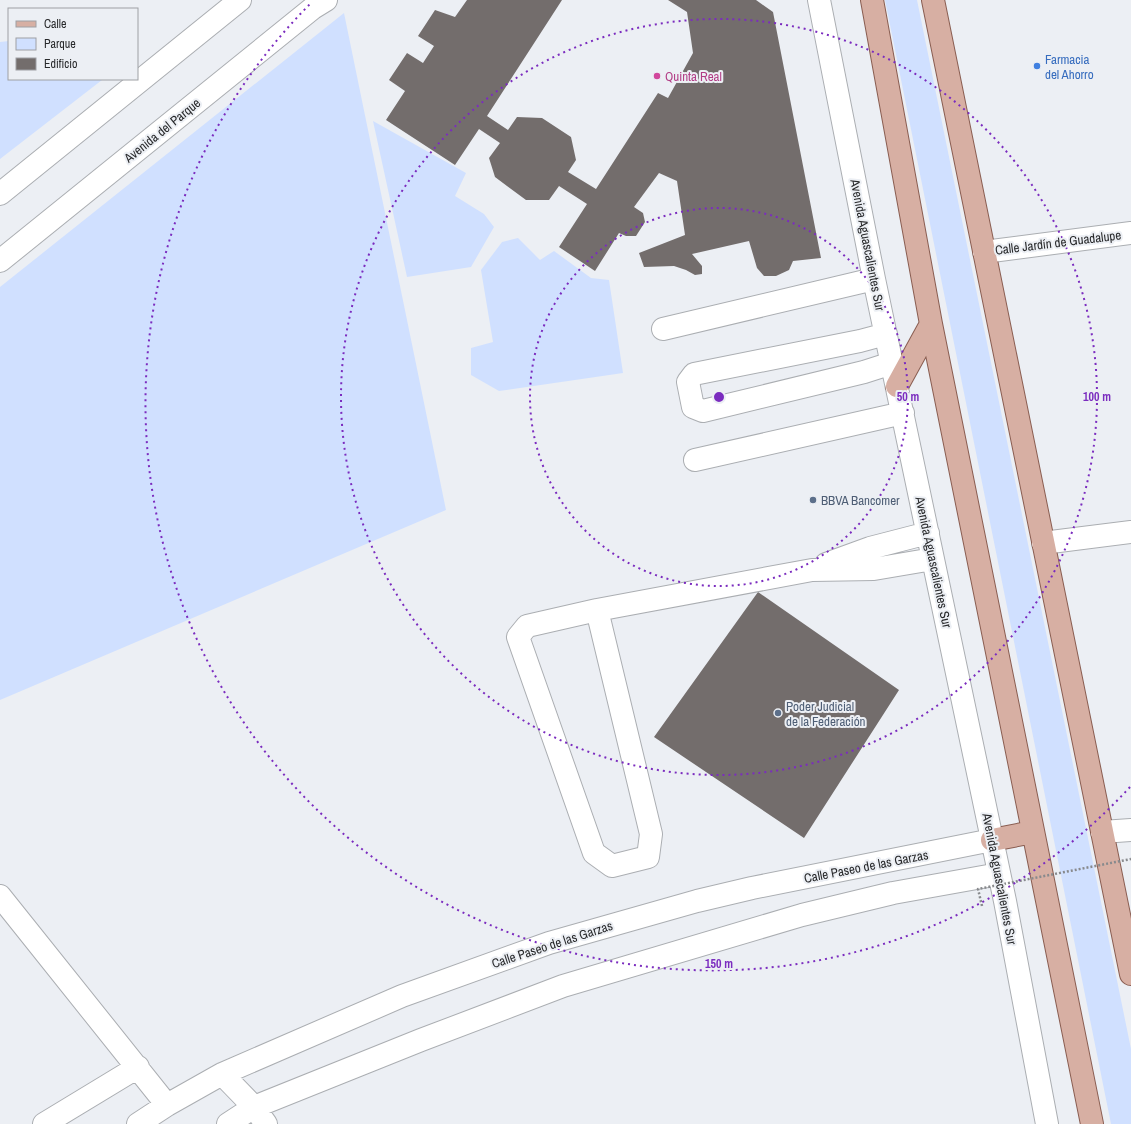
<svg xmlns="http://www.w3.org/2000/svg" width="1131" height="1124" viewBox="0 0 1131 1124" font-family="'Archivo Narrow',sans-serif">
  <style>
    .green { fill: #d0e0ff }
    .building { fill: #736d6c }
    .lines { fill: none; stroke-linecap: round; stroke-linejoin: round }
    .minor-casing { stroke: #abaeb2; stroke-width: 24 }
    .major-casing { stroke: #895d51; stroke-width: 24 }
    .minor { stroke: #fff; stroke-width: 22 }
    .major { stroke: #d7afa3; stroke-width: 22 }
    .path-bridge { stroke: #888a8d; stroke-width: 2.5; stroke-dasharray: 2 2; stroke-linecap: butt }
    .ring { fill: none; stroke: #7b2cbf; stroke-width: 2; stroke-dasharray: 2 4 }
    .shop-dot { fill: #3f7fe0; stroke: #eceff4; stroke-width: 1.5 }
    .hotel-dot { fill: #d1479c; stroke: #eceff4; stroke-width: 1.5 }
    .service-dot { fill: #5c6f8a; stroke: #eceff4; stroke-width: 1.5 }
    .labels { text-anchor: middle; stroke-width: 4; stroke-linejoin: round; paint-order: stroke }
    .shop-label { font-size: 13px; fill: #366cbe; stroke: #eceff4; text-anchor: start }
    .hotel-label { font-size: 13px; fill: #b23c85; stroke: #eceff4; text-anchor: start }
    .street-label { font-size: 13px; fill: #28292b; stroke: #eceff4 }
    .service-label { font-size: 13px; fill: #4e5e75; stroke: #eceff4; text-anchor: start }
    .centre { fill: #7b2cbf; stroke: #eceff4; stroke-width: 2 }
    .ring-label { font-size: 12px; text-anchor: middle; font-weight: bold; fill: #7b2cbf; stroke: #eceff4; stroke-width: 4; stroke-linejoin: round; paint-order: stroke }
  </style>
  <rect width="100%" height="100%" fill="#eceff4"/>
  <!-- green -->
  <path class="green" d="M885 0H917L1131 1049V1124H1111Z
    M344 13 446 510 0 700V287Z
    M9 41V79L102 80 0 159V42Z
    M373 121 466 173 455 196 484 214 494 227 471 267 407 277Z
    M518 238 540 260 554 251 591 278 609 280 623 373 499 391 471 375V348L493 342 481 270 502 242Z"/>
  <!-- building -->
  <path class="building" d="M467 0H562L487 116 508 130 517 117 542 118 571 137 576 160 568 172 596 189 658 93 668 98 693 53 687 12 668 0H756L773 12 821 258 793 261 789 270 776 276H764L757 268 749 241 692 254 702 266V274L695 275 686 270 674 266 644 267 639 253 685 235 677 181 659 173 634 207 643 213 645 222 636 236H626L619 233 595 271 559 247 587 204 559 186 549 200H526L495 177 489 158 500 143 479 129 455 165 386 120 405 91 389 80 407 53 423 63 434 46 418 36 435 10 455 17Z
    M758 592 899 690 804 838 654 737Z"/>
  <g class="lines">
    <!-- minor casing -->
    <g class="minor-casing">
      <path id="minor" d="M819 0 874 279 1005 901 1047 1124
        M0 194 240 0
        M984 252 1131 233
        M0 261 313 8 326 0
        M663 329 874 279
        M886 334 860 341 694 374 688 382 693 407 703 411 864 372 892 363
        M695 460 903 413
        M1043 543 1131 532
        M826 564 870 548 928 533
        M597 610 651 834 648 857 612 866 594 853 518 637 527 626 597 610 812 570 874 569 933 559
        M1102 832 1131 830
        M0 896 167 1105
        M222 1074 254 1107 266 1124
        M44 1124 138 1067
        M138 1124 167 1105 222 1074 402 996 549 943 697 901 752 888 992 840
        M228 1124 254 1107 421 1040 563 986 802 915 893 893 999 874"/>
    </g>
    <!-- major casing -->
    <g class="major-casing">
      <path id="major" d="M872 0 931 324 1092 1124
        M933 0 1131 974
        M897 386 931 324
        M992 840 1033 832"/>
    </g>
    <!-- minor -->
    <use href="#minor" class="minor"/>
    <!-- major -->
    <use href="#major" class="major"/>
    <!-- path-bridge -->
    <path class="path-bridge" d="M982 906 978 889 1131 859"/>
  </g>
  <!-- distance rings -->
  <g class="ring">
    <circle cx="719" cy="397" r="189"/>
    <circle cx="719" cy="397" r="378"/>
    <path d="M1130 787A567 567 0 1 1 311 3"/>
  </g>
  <!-- markers -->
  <circle class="shop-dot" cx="1037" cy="66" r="4"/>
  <circle class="hotel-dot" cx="657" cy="76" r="4"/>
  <g class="service-dot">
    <circle cx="813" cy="500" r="4"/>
    <circle cx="778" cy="713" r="4"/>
  </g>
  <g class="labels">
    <!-- shop labels -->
    <g class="shop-label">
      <text x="1045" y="64">Farmacia<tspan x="1045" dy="15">del Ahorro</tspan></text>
    </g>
    <!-- hotel labels -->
    <g class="hotel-label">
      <text x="665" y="81">Quinta Real</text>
    </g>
    <!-- street labels -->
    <g class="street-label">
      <text transform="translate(162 130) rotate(-39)" y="5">Avenida del Parque</text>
      <text transform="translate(1058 242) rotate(-7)" y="5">Calle Jardín de Guadalupe</text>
      <text transform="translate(868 245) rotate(79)" y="5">Avenida Aguascalientes Sur</text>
      <text transform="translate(934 562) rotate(78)" y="5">Avenida Aguascalientes Sur</text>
      <text transform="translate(866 866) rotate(-11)" y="5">Calle Paseo de las Garzas</text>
      <text transform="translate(1000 879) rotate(79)" y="5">Avenida Aguascalientes Sur</text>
      <text transform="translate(552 944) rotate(-18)" y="5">Calle Paseo de las Garzas</text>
    </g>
    <!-- service labels -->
    <g class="service-label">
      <text x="821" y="505">BBVA Bancomer</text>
      <text x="786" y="711">Poder Judicial<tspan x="786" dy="15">de la Federación</tspan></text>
    </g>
  </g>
  <circle cx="719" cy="397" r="6" class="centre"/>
  <g class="ring-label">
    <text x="908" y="401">50 m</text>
    <text x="1097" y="401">100 m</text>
    <text x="719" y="968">150 m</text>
  </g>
  <!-- legend -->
  <rect x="8" y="8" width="130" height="72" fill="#eceff4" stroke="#9ea0a4"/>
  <rect x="16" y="21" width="20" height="6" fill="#d7afa3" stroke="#9ea0a4"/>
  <text x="44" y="28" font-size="12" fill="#28292b">Calle</text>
  <rect x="16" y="38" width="20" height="12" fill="#d0e0ff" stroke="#9ea0a4"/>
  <text x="44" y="48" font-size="12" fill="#28292b">Parque</text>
  <rect x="16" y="58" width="20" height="12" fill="#736d6c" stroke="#9ea0a4"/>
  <text x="44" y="68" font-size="12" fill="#28292b">Edificio</text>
</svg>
